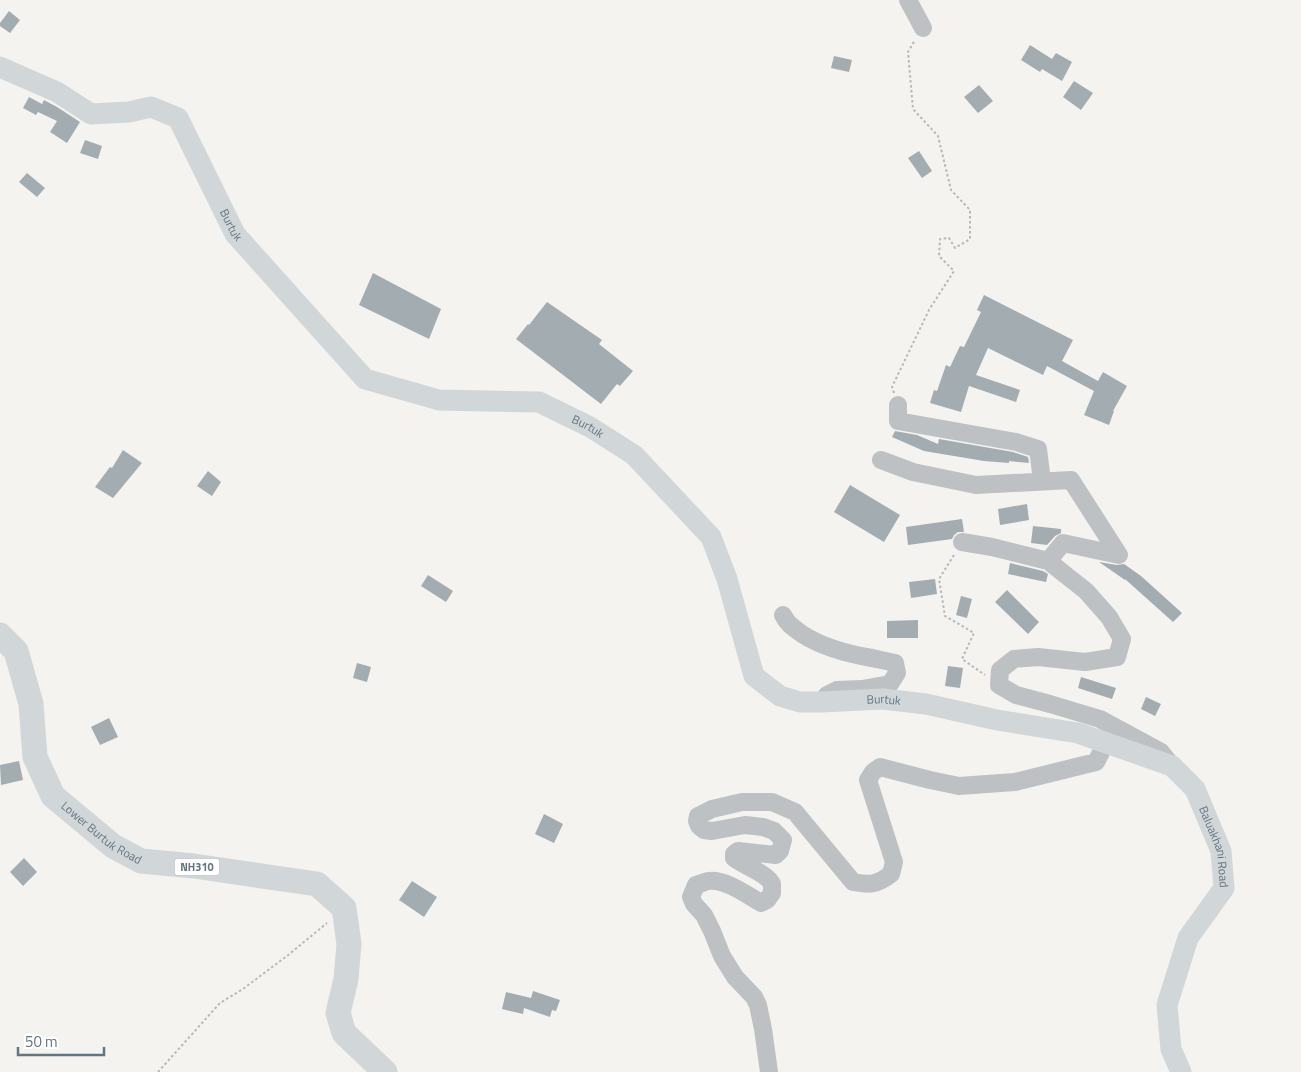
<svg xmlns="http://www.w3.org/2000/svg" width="1301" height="1072" viewBox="0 0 1301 1072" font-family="'Titillium Web',sans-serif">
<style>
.building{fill:#a3acb1}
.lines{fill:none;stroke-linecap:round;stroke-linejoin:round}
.path{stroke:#b5b8ba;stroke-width:2;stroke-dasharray:2.5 2.5;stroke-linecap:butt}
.minor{stroke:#bdc1c4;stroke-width:18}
.major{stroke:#d1d6d9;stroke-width:21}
.highway{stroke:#d1d6d9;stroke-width:25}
.labels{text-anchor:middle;stroke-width:5;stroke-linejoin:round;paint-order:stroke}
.shield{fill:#fff;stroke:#929ea6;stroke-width:1}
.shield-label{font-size:11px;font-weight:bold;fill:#637580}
.street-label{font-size:12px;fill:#637580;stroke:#fff}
</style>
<rect width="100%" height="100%" fill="#f4f3ef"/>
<path class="building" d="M9 11 20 20 10 33 0 26V23Z
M1030 45 1052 59 1056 53 1072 62 1062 81 1042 69 1040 72 1021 60Z
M834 56 852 60 849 72 831 68Z
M1074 81 1093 93 1081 110 1063 97Z
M979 85 993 101 978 113 964 97Z
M29 97 42 104 44 100 57 107 80 122 67 143 50 132 57 121 38 112 36 115 23 108Z
M85 140 102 146 98 159 80 153Z
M919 151 932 171 922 178 908 158Z
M27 173 45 188 37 197 19 182Z
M373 273 441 309 429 339 359 305Z
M984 295 1073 340 1062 361 1098 381 1103 372 1127 386 1113 411H1114L1109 425 1084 415 1094 391 1047 366 1043 375 988 348 976 375 1020 390 1016 402 969 386 961 412 930 403 934 390 937 391 946 365 950 367 960 346 964 347 981 312 977 310Z
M547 302 602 340 599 344 633 371 620 386 617 384 601 404 516 339 528 324 529 325Z
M895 431 917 435 938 444 939 439 1013 452 1028 457 1029 463 1009 461V463L984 461 924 451 892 437Z
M123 450 142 463 113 498 95 487 110 467 112 468Z
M208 471 221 482 212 496 197 486Z
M850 485 900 515 884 542 834 512Z
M1027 504 1029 520 1000 525 998 509Z
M962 519 964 532H958L954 535 952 539 908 545 906 527Z
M1033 526 1061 529V533L1055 536 1047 545 1031 543Z
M1099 562 1117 565 1124 564 1141 576 1182 613 1173 622 1125 579V580Z
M1010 563 1043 571 1048 574 1046 582 1008 574Z
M428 575 453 591 446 602 421 586Z
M935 579 937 594 911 598 909 582Z
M1007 590 1039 622 1028 634 995 602Z
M961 596 972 599 967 618 956 615Z
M918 620V638H887V621Z
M357 663 371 667 367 682 353 678Z
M948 666 963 668 960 688 945 686Z
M1081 677 1116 688 1112 699 1078 688Z
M1146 697 1161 704 1155 716 1141 709Z
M109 718 118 737 100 745 91 727Z
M19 761 23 780 1 785 0 765Z
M544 814 563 824 554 843 535 834Z
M24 858 37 872 23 886 10 872Z
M412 881 437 897 424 917 399 900Z
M533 991 560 1000 556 1011 552 1010 550 1017 524 1008 523 1014 502 1009 506 992 531 998Z"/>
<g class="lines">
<path class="path" d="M894 393 892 387 929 310 954 271 939 256 940 239 949 238 955 248 970 239V210L951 190 938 136 913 109 908 52 915 40
M954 555 939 579 945 616 974 633 962 659 985 675
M158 1072 220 1003 243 989 287 956 327 923"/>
<path class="minor" d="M908 0 923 28
M898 405V421L1016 442 1038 449 1042 481
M881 460 913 472 976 485 1071 480 1119 555 1063 543 1048 561 1086 591 1109 617 1122 639 1117 657 1085 662 1038 657 1014 659 1000 670 999 685 1016 695 1050 704 1100 719 1161 752 1172 766
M962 542 992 547 1048 561
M783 615C788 625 793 627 802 634 822 647 848 654 872 658 880 660 887 661 895 663L897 673 890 684 862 689 837 690 827 695 822 702
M769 1072 763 1029 758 1005 754 997 735 977 722 956 712 931 704 915 694 904 691 897 696 885C700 884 704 882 708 881 724 878 747 895 761 903L767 900 772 893C772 892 772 886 772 884 767 873 744 866 734 858V854L738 851 776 855 780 851 783 840 774 831 763 827 745 825 712 831 704 830 699 826 697 821 698 816 712 809 742 802H772L795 812 853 882C870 885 877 885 891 874L894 862 868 780 873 772 880 767 930 780 959 786 1015 782 1096 762 1106 743"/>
<path class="major" id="s1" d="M0 67 57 92 91 114 129 112 151 107 178 118 235 234 365 379 439 400 539 402 590 427 634 455 711 537 727 579 754 676 780 696 800 702H822L883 699 926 704 997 720 1078 733 1172 766 1195 789 1221 851 1224 888 1188 938 1167 1005 1171 1049 1181 1072"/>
<path class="highway" id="s2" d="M0 635 16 651 31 704 35 757 53 796 113 846 141 861 194 866 317 884 344 908 349 944 346 979 338 1013 344 1033 385 1072"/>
</g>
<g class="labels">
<rect class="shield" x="174.5" y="858.5" width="45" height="17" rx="4"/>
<g class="shield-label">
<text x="197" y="871">NH310</text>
</g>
<g class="street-label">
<text dy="4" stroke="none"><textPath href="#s1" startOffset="312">Burtuk</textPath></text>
<text dy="4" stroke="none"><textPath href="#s1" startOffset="748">Burtuk</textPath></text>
<text dy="4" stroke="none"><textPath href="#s1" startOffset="1198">Burtuk</textPath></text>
<text dy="4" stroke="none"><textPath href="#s2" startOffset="235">Lower Burtuk Road</textPath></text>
<text dy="4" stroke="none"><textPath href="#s1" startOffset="1589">Baluakhani Road</textPath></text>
</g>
</g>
<path d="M18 1047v8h86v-8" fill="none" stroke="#637580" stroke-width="2.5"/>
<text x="25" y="1047" font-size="15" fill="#637580" stroke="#ffffff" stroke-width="4" paint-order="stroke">50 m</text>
</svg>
